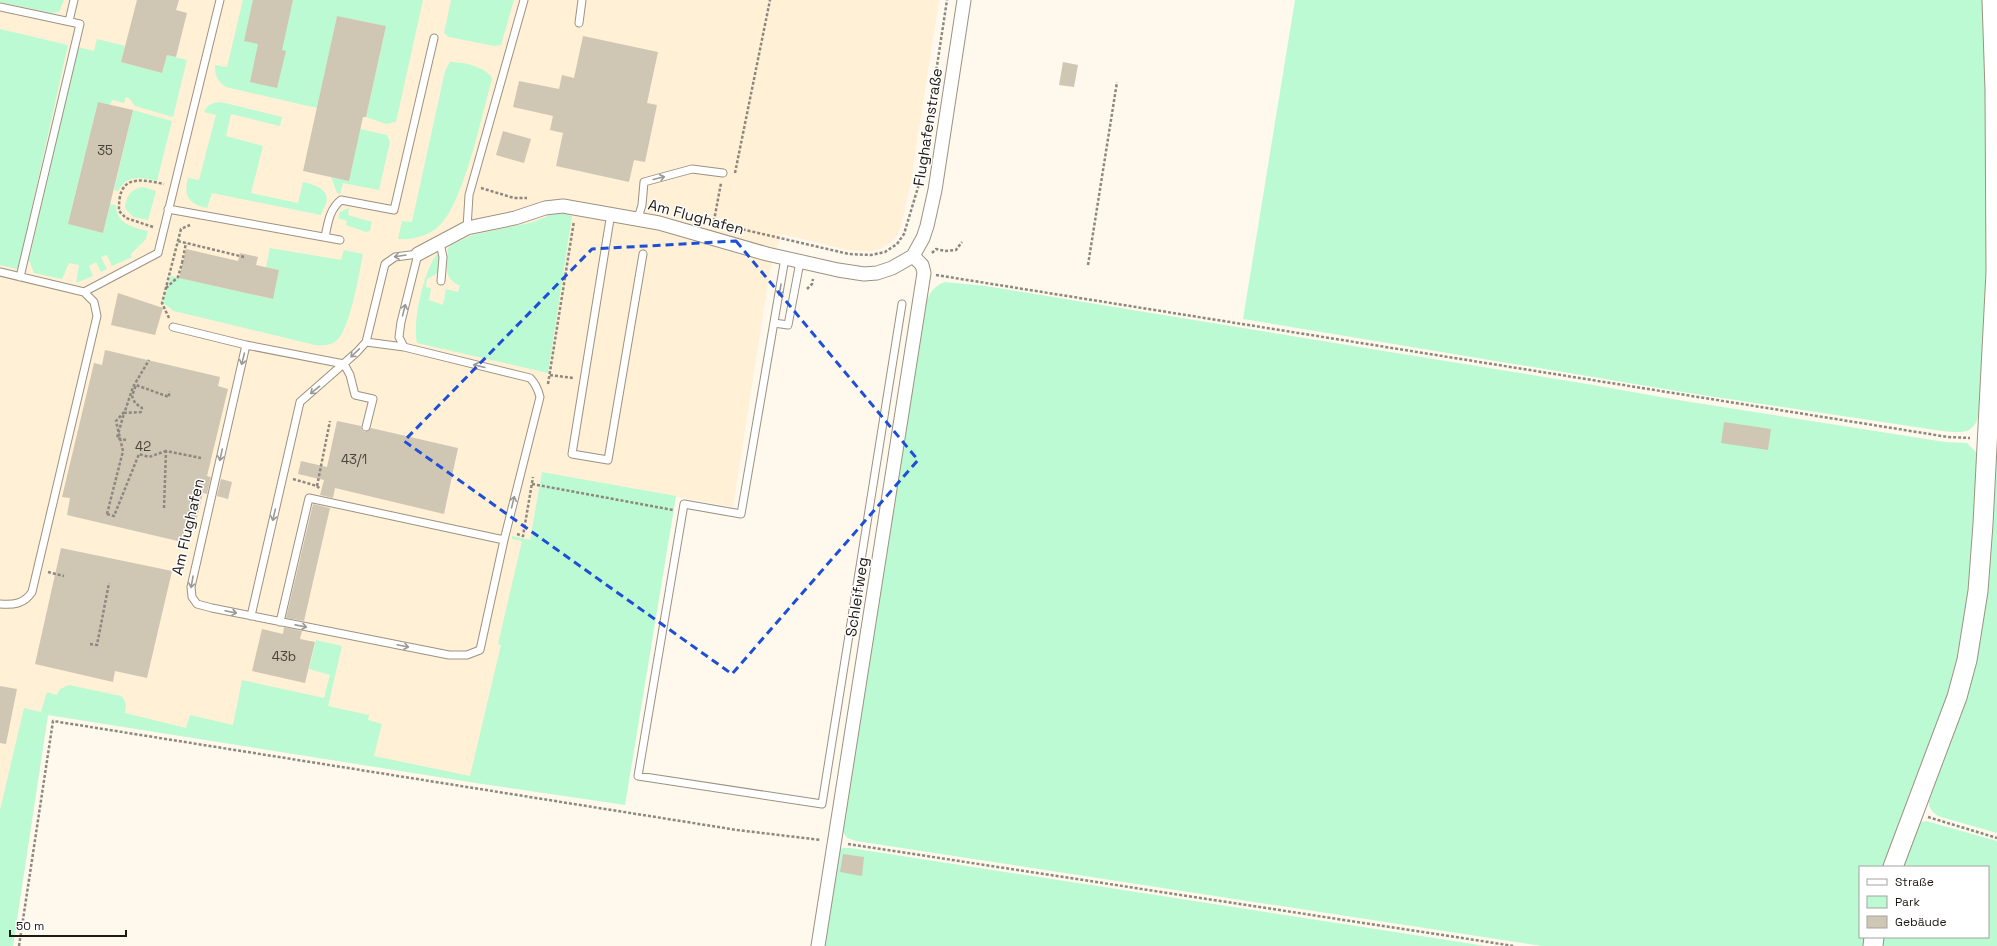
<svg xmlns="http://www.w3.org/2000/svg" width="1997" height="946" viewBox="0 0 1997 946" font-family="'Space Grotesk',sans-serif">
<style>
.built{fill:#fff0d6}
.green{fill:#bbfad2}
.building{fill:#d0c6b4}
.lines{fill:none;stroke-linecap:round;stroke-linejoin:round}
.lane-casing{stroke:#9c9281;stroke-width:9}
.street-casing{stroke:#9c9281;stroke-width:15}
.secondary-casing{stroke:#9c9281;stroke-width:21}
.path{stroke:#8d887f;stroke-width:2.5;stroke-dasharray:3 2;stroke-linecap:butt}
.lane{stroke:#fff;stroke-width:7}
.street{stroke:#fff;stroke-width:13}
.secondary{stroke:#fff;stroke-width:19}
.oneway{stroke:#999895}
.marked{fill:none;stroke:#1d4ed8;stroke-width:3;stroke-dasharray:8 5;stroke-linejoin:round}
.labels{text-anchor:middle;stroke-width:3;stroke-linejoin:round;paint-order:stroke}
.number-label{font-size:13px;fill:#4a443b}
.street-label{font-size:15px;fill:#1d1913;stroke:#fff}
</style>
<rect width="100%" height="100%" fill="#fff8ed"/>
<path class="built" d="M0 0H939L910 186 901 226 897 235 890 243 882 248 872 251H861L848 250 781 234 770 270 733 507 542 472 489 785 48 715 13 946H0Z"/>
<path class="green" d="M0 0H64L59 12 51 13 0 2Z
M243 0H423L396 122 386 124 366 117 386 26 337 16 317 108 226 87C217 81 215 76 215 65L227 67Z
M451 0H514L501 45 494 46 449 37 444 33Z
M1295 0H1984L1988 223 1980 410C1975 435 1964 433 1942 431L1689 393 1243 319Z
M0 29 68 45 18 269 0 265Z
M97 39 125 46 121 62 162 73 167 55 187 60 173 117 135 106 129 98 126 97 124 103 112 100 110 105 98 102 68 224 103 233 110 204 116 205C116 224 133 227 148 231L146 239 131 254 132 257 112 266 107 255 101 257 107 269 101 272 96 262 89 266 93 276 76 283 79 265 69 263 62 279 34 273 29 260 78 47 94 51Z
M450 62C464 62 481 66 491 76L492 79C482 114 464 202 440 225 429 236 414 240 398 239L402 221 412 222 445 71Z
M221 102 282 117 280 126 231 114 226 136 263 146 251 193 298 203 303 182C312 184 331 189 326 203 325 207 322 211 321 215L212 193 207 208C189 204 183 196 188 178L199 180 216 115 204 112C208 104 212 103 221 102Z
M133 110 172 121 157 181C142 177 127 174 118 191L114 190Z
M360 129 387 135 390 142 379 190 343 183 340 194 337 193 331 177 349 181Z
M143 187 156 191 148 220 133 217 125 208C126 196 131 189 143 187Z
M349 208 348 215 372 222 370 231 366 232 346 225 347 221 338 218 340 212Z
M565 213 572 216 548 373 417 343C412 324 424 268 438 253L440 266 438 273 427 279 426 287 431 288 429 300 443 305 446 289 458 292 460 286C442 277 447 266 448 248L451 245 473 235 534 222 550 215Z
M270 248 341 260 344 250 363 254C359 273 350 331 336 341 329 346 322 346 315 345L174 311 163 303 171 276 272 299 279 270 266 267Z
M945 282 985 286 1593 385 1678 400 1945 442 1967 443 1978 454 1969 595 1961 646 1942 715 1883 867H1860V937H1865L1864 946H1542L856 841 847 838 842 831 920 336C924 316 923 289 945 282Z
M1997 399V833L1938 816C1929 810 1928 805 1929 795L1959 716Z
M542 472 676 496 625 805 489 785 48 715 13 946H0V810L24 708 41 712 47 692 57 695 60 689 69 685 121 696C127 702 126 706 125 713L186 728 190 715 233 725 242 680 324 698 330 675 309 669 316 640 342 646 328 706 369 715 368 720 382 724 374 756 470 776 501 645 498 644 522 541 512 539V536L530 540Z
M1926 821 1997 841V946H1881L1882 937H1988V867H1901L1919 823Z
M843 848H850L1486 946H823L838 851Z"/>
<path class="building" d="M137 0H179L176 10 187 13 176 57 167 55 162 73 121 62Z
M253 0H293L282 50 286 51 277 88 250 82 258 44 244 41Z
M337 16 386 26 366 117H363L349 181 303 171Z
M583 36 658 52 647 103 657 105 645 162 634 160 629 182 556 166 563 133 550 130 553 116 513 107 519 81 559 89 562 75 574 78Z
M1063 62 1078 65 1074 87 1059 85Z
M98 102 133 110 103 233 68 224Z
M503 131 531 139 524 163 496 155Z
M186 249 238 261 240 253 258 257 256 265 279 270 273 299 179 278Z
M118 293 163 308 155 335 111 325Z
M105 350 220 377 218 386 228 389 207 476 211 477 207 494 203 493 194 530 185 528 182 542 67 515 70 498 62 497 94 363 102 365Z
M337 421 361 426 362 430 365 432 371 428 458 448 444 514 335 488 333 498 320 495 324 480 298 474 301 461 327 467Z
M1724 422 1771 429 1768 450 1721 443Z
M221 479 232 482 228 499 217 496Z
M313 504 330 508 304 621 286 618Z
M61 548 172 571 147 678 115 671 113 682 35 664Z
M284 627 302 631 300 639 315 642 305 683 252 671 262 629 283 634Z
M0 686 17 689 6 744 0 743Z
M843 854 864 857 862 876 840 872Z"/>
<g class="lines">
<defs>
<path id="lane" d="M0 7 80 24 20 277
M69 21 74 0
M579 23 582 0
M168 209 340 240
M611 213 572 454 608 460 643 254
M638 218 642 205 644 182 692 169 723 173
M467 228 469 195 524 0
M325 237C328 223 329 210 341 200L394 210 434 38
M440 243 443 257 441 281
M785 258 741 514 684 504 638 776 822 804 902 304
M0 272 84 292 94 302 97 316 32 592C24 604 14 605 0 604
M84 292 158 253 220 0
M774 323 788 325 800 262
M173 327 246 345
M344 364 246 345 191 587 192 597 197 604 212 608 449 655H467L480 650 504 540 540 397C538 389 536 384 530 378L404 347 366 342
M344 364 350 375 355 395 373 399 366 427
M251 616 300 402 357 352 366 342 385 264 395 257 418 254 401 322 399 337 404 347
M280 622 309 498 504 540"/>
<path id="street" d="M418 254 467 228 515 218 545 208 563 206 659 223 767 254 838 270 864 274 877 273 892 268 913 256 923 238 927 226 935 190 964 0
M818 946 924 273 922 265 913 256"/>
<path id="secondary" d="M1893 867 1957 697 1967 660 1978 591 1983 524 1996 272 1995 90 1992 0
M1873 946 1874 937"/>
</defs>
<use href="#lane" class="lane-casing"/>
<use href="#street" class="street-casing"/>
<use href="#secondary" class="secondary-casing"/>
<path class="path" d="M735 173 770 0
M481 188 514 198H527
M713 226 721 183
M728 226 849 254 871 255 885 252 897 244 904 234 919 184 947 0
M153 227 126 218 119 211C118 176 136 178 164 184
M178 241 244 257
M932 253 936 249 945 251 956 250 962 242
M182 263 186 243
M1088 265 1117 82
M936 275 1948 437 1970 438
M166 288 178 277 182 263
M807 289 812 284 813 279
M169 318 162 303 181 229 190 225
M550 375 573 378
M548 384 574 221
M126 440 117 438 124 413 141 412 142 408 135 403 132 396 136 385 169 397V391
M293 479 317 486 320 489
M532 484 673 510
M317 486 330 421
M164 508 166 451 201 458
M107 514 123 451 116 421 125 411 133 387 149 360
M107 514 114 516 139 454 149 457 166 451
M517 534 523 536 533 477
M48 572 64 576
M90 644 97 645 109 583
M1928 817 1997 838
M848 844 1514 946
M19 946 53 721 737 830 821 840"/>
<use href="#lane" class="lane"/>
<use href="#street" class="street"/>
<use href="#secondary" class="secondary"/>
</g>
<defs><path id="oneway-shaft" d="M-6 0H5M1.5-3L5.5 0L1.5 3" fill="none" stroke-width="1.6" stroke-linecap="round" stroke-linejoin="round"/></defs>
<g class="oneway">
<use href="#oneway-shaft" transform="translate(659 178) rotate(-14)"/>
<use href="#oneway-shaft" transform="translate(400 256) rotate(171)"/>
<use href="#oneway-shaft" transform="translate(780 290) rotate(100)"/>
<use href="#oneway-shaft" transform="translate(404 310) rotate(-76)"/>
<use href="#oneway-shaft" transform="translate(355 353) rotate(136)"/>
<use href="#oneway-shaft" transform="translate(243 359) rotate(104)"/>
<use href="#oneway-shaft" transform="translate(479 366) rotate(-166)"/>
<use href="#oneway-shaft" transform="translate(315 390) rotate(141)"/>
<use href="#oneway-shaft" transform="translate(221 455) rotate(102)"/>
<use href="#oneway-shaft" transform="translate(513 502) rotate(-76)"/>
<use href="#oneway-shaft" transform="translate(274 515) rotate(103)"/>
<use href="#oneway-shaft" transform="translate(192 582) rotate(100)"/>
<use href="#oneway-shaft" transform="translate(231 612) rotate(12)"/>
<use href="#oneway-shaft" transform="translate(301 626) rotate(11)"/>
<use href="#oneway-shaft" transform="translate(403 646) rotate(12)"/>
</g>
<path class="marked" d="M736 241 918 460 732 674 404 441 592 249Z"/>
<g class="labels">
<g class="number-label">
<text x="105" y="155">35</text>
<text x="143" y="451">42</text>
<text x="354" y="464">43/1</text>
<text x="284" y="661">43b</text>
</g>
<g class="street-label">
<text transform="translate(928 127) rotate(-81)" y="5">Flughafenstraße</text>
<text transform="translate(696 217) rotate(15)" y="5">Am Flughafen</text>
<text transform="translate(188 527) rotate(-77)" y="5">Am Flughafen</text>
<text transform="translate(857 597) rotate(-81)" y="5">Schleifweg</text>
</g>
</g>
<rect x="1859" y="866" width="130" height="72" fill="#ffffff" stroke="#a5a3a1"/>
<rect x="1867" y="879" width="20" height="6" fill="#ffffff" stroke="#a5a3a1"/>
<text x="1895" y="886" font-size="12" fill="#1d1913">Straße</text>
<rect x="1867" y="896" width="20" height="12" fill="#bbfad2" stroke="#a5a3a1"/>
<text x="1895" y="906" font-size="12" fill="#1d1913">Park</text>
<rect x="1867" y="916" width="20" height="12" fill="#d0c6b4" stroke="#a5a3a1"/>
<text x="1895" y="926" font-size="12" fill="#1d1913">Gebäude</text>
<path d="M10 930v6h116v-6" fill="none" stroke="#1d1913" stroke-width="2"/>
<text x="16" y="930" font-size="12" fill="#1d1913" stroke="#ffffff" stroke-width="3" paint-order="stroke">50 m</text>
</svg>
